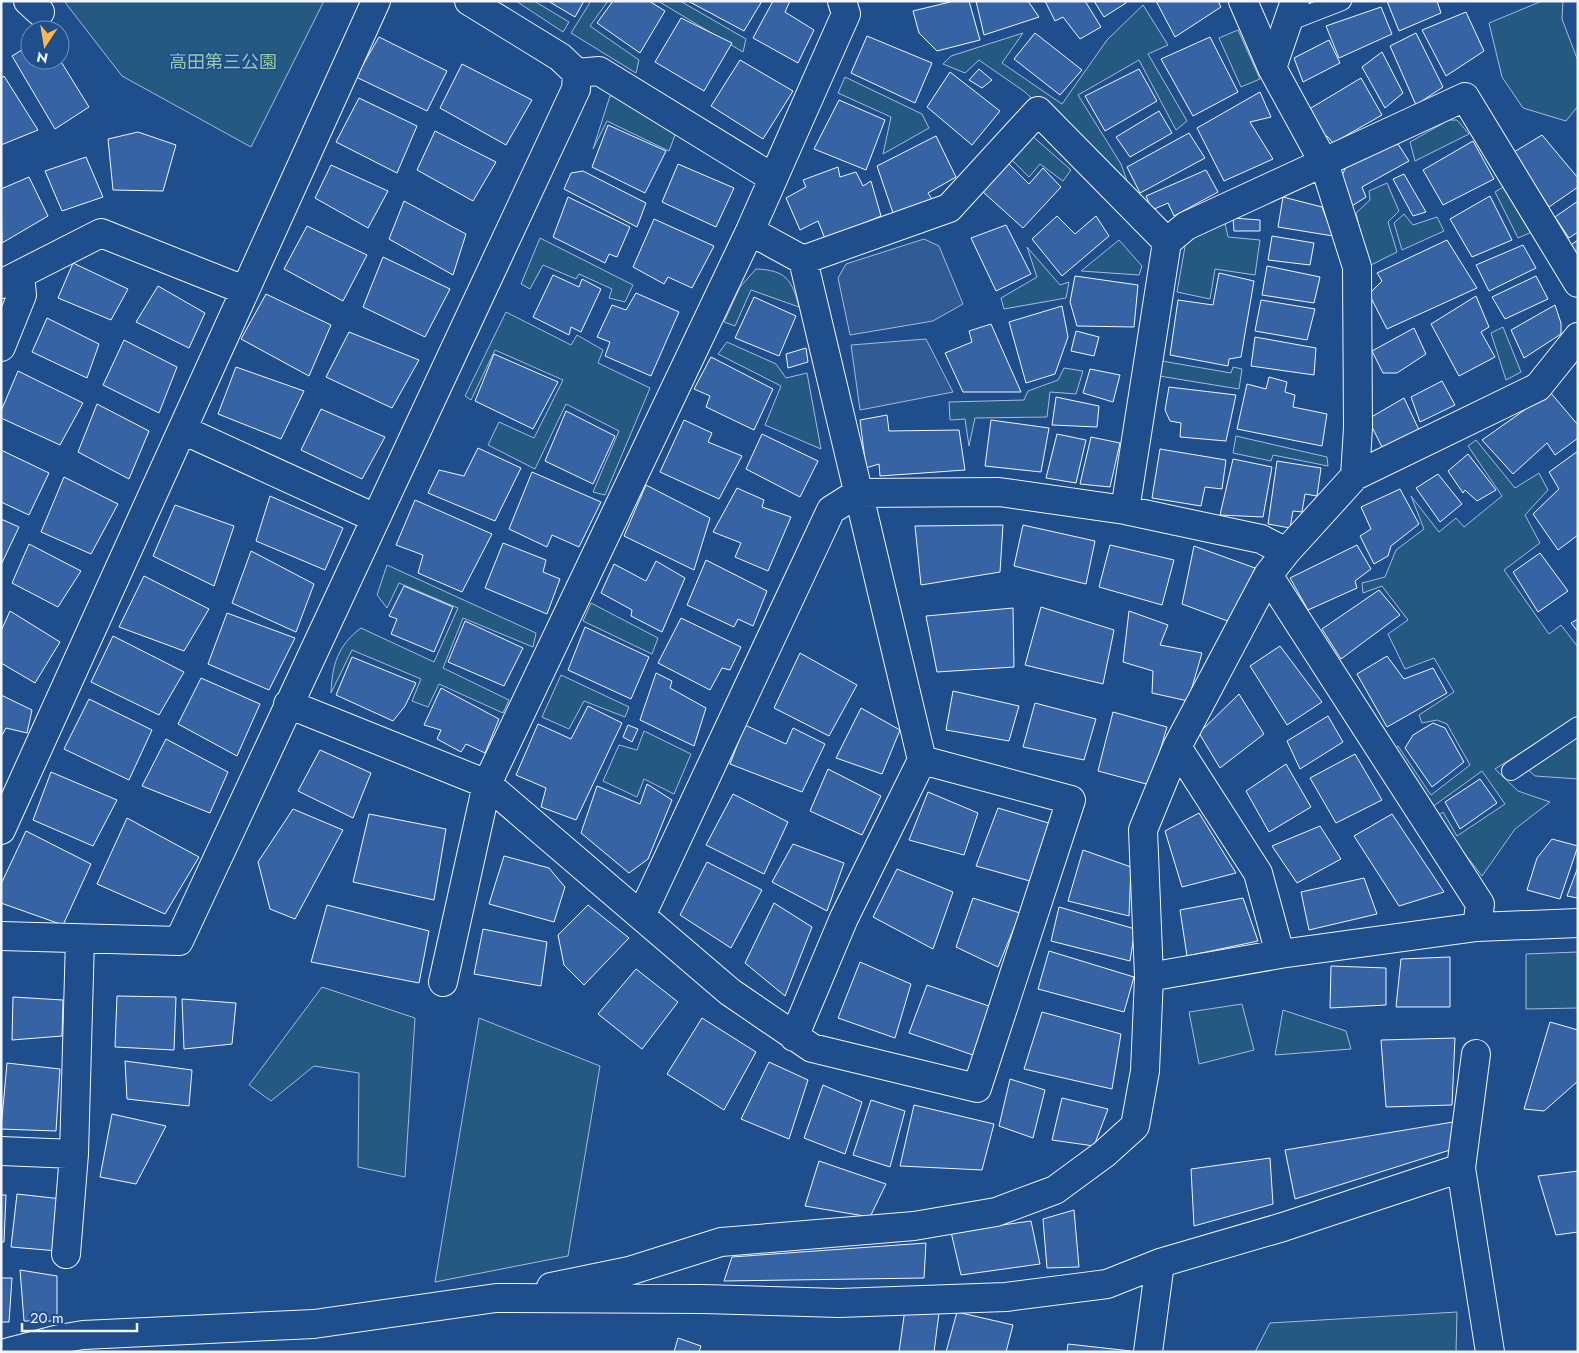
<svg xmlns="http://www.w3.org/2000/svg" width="1579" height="1353" viewBox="0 0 1579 1353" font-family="Jost,'Noto Sans JP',sans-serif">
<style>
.green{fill:#245a82;stroke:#a8bbd7}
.parking{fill:#305b95;stroke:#a8bbd7}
.building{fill:#3563a3;stroke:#f2f6ff}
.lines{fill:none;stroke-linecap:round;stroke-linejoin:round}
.service-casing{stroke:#f2f6ff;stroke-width:20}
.minor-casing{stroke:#f2f6ff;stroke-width:30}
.service{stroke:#1f4e8c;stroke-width:18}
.minor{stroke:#1f4e8c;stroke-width:28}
.labels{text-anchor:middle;stroke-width:4;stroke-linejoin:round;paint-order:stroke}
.park-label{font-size:18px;fill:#97c8a6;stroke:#1f4e8c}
</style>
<rect width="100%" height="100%" fill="#1f4e8c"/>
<path class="green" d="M64 1H324L251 147 122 76Z
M516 1H534L569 22 563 32Z
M591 1H608L590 26 639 60 636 73 571 33Z
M658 1H680L746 39 743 52Z
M1542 1H1563L1562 19 1578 61V106L1566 121 1523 108 1502 77 1489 23Z
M1143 5 1168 45 1148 54 1187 121 1176 130 1139 60 1078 95 1121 164 1131 192 1025 92 979 60 965 73 943 64 951 56 1023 33 1002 63 1062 104 1107 40Z
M1238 30 1260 79 1241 87 1219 38Z
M845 77 922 114 929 128 883 154 891 117 838 93Z
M610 96H626L675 135 669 151 607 121 593 149Z
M1449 120H1457L1469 134 1415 161 1410 142Z
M1030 134 1071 170 1063 181 1040 164 1029 177 1008 156Z
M1387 183 1399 211 1388 222 1397 252 1369 266 1356 213 1370 200 1369 191Z
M1505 186 1534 231 1518 238 1495 192Z
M1404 214 1413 225 1437 217 1444 231 1402 250 1394 223Z
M1225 223 1228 237 1260 240 1255 275 1215 269 1210 299 1177 292 1186 241Z
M540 238 633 285 625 302 609 298 612 289 579 274 576 279 543 265 530 289 521 284Z
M1119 240 1142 266 1139 275 1081 271Z
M1027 247 1060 285 1069 282 1066 298 1004 309 1001 298 1037 277Z
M756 269C786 270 792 280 799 307L751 290 735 326 724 322 740 287Z
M506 312 571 345 577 335 603 350 598 363 650 388 605 495 593 492 619 431 566 404 535 469 488 445 499 422 534 438 563 380 495 350 471 400 465 396Z
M1503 327 1521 372 1506 380 1491 333Z
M727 342 776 364 786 378 807 373 821 449 765 425 781 386 718 354Z
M1162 361 1231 373 1233 367 1242 369 1239 389 1159 376Z
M1064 368 1083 371 1076 394 1050 392 1047 417 975 418 969 446 965 419 950 420 949 402 1024 400 1028 391 1058 380Z
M1236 436 1327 457 1328 466 1273 455 1271 461 1233 453Z
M1476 440 1515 488 1539 473 1548 490 1525 515 1540 543 1504 570 1549 634 1561 625 1578 647V717L1495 769 1518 791 1550 802 1515 829 1482 876 1436 817 1443 812 1457 836 1505 804 1482 771 1428 810 1392 751 1398 746 1431 795 1470 765 1447 724 1437 720 1422 723 1419 715 1454 692 1434 658 1405 669 1388 634 1408 620 1382 586 1363 593 1362 583 1385 577 1396 550 1424 529 1411 496 1439 532 1456 518 1464 527 1502 496 1468 446Z
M387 565 536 633 533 647 463 618 443 668 509 700 503 713 439 684 428 707 412 701 421 679 352 650 331 693C332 665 338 645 361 628L434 662 458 608 399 583 387 608 377 595Z
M591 603 658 638 652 654 583 621Z
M561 675 629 707 625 717 584 701 569 729 542 717Z
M644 731 691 754 674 794 644 779 637 797 603 781 619 745 637 750Z
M1578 735V779L1535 776 1527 769Z
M1578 952V1008L1526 1009V954Z
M322 987 415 1018 405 1177 358 1167 359 1073 314 1066 271 1101 249 1085Z
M1242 1004 1254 1050 1199 1064 1189 1012Z
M1283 1010 1346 1031 1351 1049 1275 1055Z
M479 1018 600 1066 568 1256 435 1282Z
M1457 1312 1456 1352H1255L1270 1323Z"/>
<path class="parking" d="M924 239 939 246 963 304 933 321 850 335 838 278 846 264Z
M926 339 953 392 860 410 851 345Z"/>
<path class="building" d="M548 1H584L575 17Z
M613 1H649L665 11 640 53 597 23Z
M688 1H762L744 31Z
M773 1H790L785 12 814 30 798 63 753 38Z
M954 1H969L980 40 937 51 919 33 913 11Z
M976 1H1028L1039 17 984 35Z
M1045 1H1085L1101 27 1080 39 1063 17 1055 21Z
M1094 1H1125L1126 3 1104 17Z
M1156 1H1218L1221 7 1175 37Z
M1387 1H1437L1441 13 1399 31Z
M1381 7 1392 34 1339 58 1326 26Z
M1466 12 1484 51 1446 76 1422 30Z
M681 18 732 43 704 91 655 62Z
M1035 33 1082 70 1060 95 1014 59Z
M1416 33 1443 87 1416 105 1390 46Z
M867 36 932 63 915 103 851 73Z
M379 37 447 71 427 111 356 77Z
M1210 37 1238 92 1193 116 1161 59Z
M1329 40 1340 63 1303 82 1294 58Z
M30 45V60H60L89 107 55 129 12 56Z
M1382 52 1403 93 1385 108 1362 67Z
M740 60 793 91 763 139 711 106Z
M462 64 532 100 506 145 440 108Z
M979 69 992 80 982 88 969 80Z
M1139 69 1157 101 1105 131 1085 96Z
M950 72 1000 111 972 145 927 107Z
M4 76 38 130 1 145V78Z
M1361 78 1382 115 1333 143 1327 136 1320 139 1306 111Z
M1260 92 1271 117 1250 122 1273 159 1224 181 1197 128Z
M359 98 417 126 397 173 336 142Z
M839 100 885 120 866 170 814 149Z
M1159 111 1172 133 1130 157 1116 137Z
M608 125 666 151 645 193 592 167Z
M435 131 496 162 473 201 417 170Z
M138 132 176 145 163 191 113 190 108 139Z
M1189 133 1205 158 1140 193 1127 167Z
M1542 135 1578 178V187L1549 207 1514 152Z
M936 136 956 177 928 193 933 201 893 213 877 166Z
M1473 141 1494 179 1443 205 1423 170Z
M1398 144 1409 161 1362 187 1366 197 1352 206 1341 178 1348 162Z
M86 157 103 197 62 211 45 171Z
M1008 163 1029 184 1043 168 1061 187 1023 228 983 192Z
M678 164 734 188 716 227 662 202Z
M331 165 388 191 368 228 315 198Z
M838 167 840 177 856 172 863 186 871 181 881 216 825 239 818 221 800 230 786 198 806 187 803 180Z
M1206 170 1218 192 1174 216 1168 203 1152 210 1146 196Z
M583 171 646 203 637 227 564 189 571 173Z
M1404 174 1426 212 1413 216 1393 179Z
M29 177 48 216 2 243 1 189Z
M1490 196 1512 240 1472 257 1450 219Z
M568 197 630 227 617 257 609 254 605 263 553 237Z
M1283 197 1322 207 1333 236 1278 227Z
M404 201 466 234 453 275 389 239Z
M1578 201V232L1569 238 1555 217Z
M1057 216 1075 234 1096 216 1109 236 1062 276 1032 239Z
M1233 218 1260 220V231H1234Z
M654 219 714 246 692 288 668 277 664 284 633 267Z
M1006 225 1031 274 996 291 971 238Z
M307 226 367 255 343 301 284 269Z
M1272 236 1314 243 1310 265 1268 260Z
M1447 240 1477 288 1387 329 1369 294 1382 281 1377 273Z
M1578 240V258L1569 246Z
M1523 245 1536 268 1489 291 1476 265Z
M383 257 450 289 425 337 363 307Z
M73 263 128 289 111 320 58 298Z
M1267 266 1320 277 1314 303 1262 295Z
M1219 273 1254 281 1241 357 1229 359 1228 366 1170 355 1178 300 1213 305Z
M553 275 579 287 582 279 601 289 581 332 571 327 569 335 533 317Z
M1075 276 1138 285 1134 327 1077 326 1070 302Z
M1536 276 1548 299 1505 319 1492 297Z
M158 286 205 313 189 348 136 322Z
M636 293 679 312 651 376 605 356 610 342 597 337 612 305 626 310Z
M266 294 331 325 309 376 241 339Z
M1476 296 1489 327 1481 332 1495 357 1459 376 1431 324Z
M754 297 796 316 779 356 735 338Z
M1261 300 1315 309 1307 340 1255 331Z
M1555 305 1561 323V334L1524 358 1511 330Z
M1062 306 1068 337 1055 374 1026 383 1009 322Z
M47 318 99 344 87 378 32 352Z
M991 324 1021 392H963L945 353 972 342 969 331Z
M1414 328 1426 354 1397 373H1383L1372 351Z
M1076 331 1099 337 1094 356 1071 351Z
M349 332 419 360 392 408 326 377Z
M1255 337 1316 348 1314 375 1251 366Z
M124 340 177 367 159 413 103 385Z
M806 348 808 362 788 368 786 354Z
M494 354 558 382 533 429 475 401Z
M711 357 773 389 754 430 706 407 710 396 694 389Z
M236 367 304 391 281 439 218 414Z
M1090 369 1120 375 1113 402 1083 393Z
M18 371 83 403 60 445 1 418V411Z
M1269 377 1287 382 1285 392 1295 395 1293 407 1327 414 1322 446 1237 429 1247 384 1266 389Z
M1442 381 1455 405 1420 422 1411 397Z
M1169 387 1236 395 1226 441 1180 437 1181 423 1170 421 1165 410Z
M1550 392 1578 425V438L1555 455 1547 443 1513 474 1482 440Z
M1056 397 1099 406 1097 427 1052 425Z
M1404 398 1420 432 1382 447 1368 419Z
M97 404 149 431 129 479 78 452Z
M321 409 385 437 362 479 301 450Z
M566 411 615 436 593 484 545 461Z
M887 415 889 431 959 430 965 470 880 476 879 464 866 468 860 420Z
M684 420 712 433 708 442 742 456 719 499 660 472Z
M991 420 1049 428 1041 472 985 466Z
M762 434 818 461 800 497 746 469Z
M1057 434 1086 440 1076 483 1046 478Z
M1091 437 1120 443 1110 487 1080 484Z
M478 448 521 468 495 521 428 493 439 470 464 476Z
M1160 449 1226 460 1222 489 1205 487 1201 506 1152 498Z
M1 450 49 473 29 515 1 502Z
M1578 451V535L1558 550 1533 514 1559 489 1549 472Z
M1468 454 1496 490 1477 501 1465 490 1463 493 1448 471Z
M1233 459 1272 467 1263 517 1220 515Z
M1277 461 1321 468 1317 496 1305 494 1302 512 1293 511 1290 528 1268 524Z
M532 472 601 502 579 547 552 535 547 547 509 529Z
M1438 474 1462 504 1440 522 1416 488Z
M64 477 118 504 91 554 41 532Z
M646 485 710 518 694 570 624 536Z
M737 488 764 500 762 507 791 517 768 571 735 557 741 543 713 532Z
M1400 489 1419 524 1391 546 1388 556 1374 564 1360 536 1371 529 1361 507Z
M270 496 343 528 325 570 256 541Z
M415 500 492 534 462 592 418 573 423 555 396 545Z
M175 505 234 526 214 586 153 556Z
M1 519 19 527 1 565Z
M1003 525 1000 572 921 585 915 526Z
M1023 525 1095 541 1086 584 1014 566Z
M503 543 546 560 543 572 560 579 547 614 485 588Z
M29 544 81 571 58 607 12 583Z
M1110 545 1174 560 1162 605 1099 587Z
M1357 545 1371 569 1355 581 1357 588 1308 610 1290 578Z
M1194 546 1255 568 1233 623 1182 604Z
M251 551 314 584 296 632 232 603Z
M1540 553 1568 591 1538 612 1513 572Z
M706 560 767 591 753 626 738 619 734 627 687 605Z
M656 561 685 578 662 632 631 616 632 610 601 593 614 564 646 581Z
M144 576 209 609 184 651 119 627Z
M404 586 453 607 434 652 391 634 397 619 389 616Z
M1379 590 1400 615 1341 659 1322 629Z
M1041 607 1114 630 1103 684 1025 665Z
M1013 608 1014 667 937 672 926 616Z
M10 611 60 642 35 683 1 663V631Z
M1129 611 1168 625 1160 645 1202 653 1188 701 1152 693 1153 671 1123 662Z
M227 613 295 638 269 690 208 664Z
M681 618 741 647 730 670 722 668 710 690 658 663Z
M1578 619V632L1571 623Z
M465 621 523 648 504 686 448 662Z
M585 627 649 657 631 699 568 670Z
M113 636 184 672 159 715 91 682Z
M1280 646 1322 702 1287 725 1250 666Z
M800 653 857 685 829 736 774 708Z
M1387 656 1404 679 1433 668 1447 693 1387 727 1357 674Z
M352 657 416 683 405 706 393 721 336 695Z
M656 673 672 681 670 688 706 708 694 746 640 720Z
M201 678 260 704 237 756 178 724Z
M441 688 499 719 485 753 466 744 461 752 437 739 441 730 424 725Z
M953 691 1019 706 1009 741 946 730Z
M1239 694 1264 734 1220 768 1199 733Z
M1 695 32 710 27 733 6 728 1 737Z
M89 699 152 730 129 780 64 749Z
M1035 703 1096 719 1084 760 1023 747Z
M588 706 622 723 576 820 541 807 546 788 516 775 538 724 571 739Z
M861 708 900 730 882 774 836 758Z
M1113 712 1167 727 1150 785 1098 771Z
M1328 716 1343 742 1300 769 1287 741Z
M1433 723 1445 728 1464 762 1432 787 1405 748 1413 735Z
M628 725 638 729 632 742 623 737Z
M745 725 786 744 793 728 825 744 802 792 730 764Z
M166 739 228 772 210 813 142 786Z
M320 750 371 773 353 818 298 791Z
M1355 754 1382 800 1336 823 1310 778Z
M1286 764 1311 807 1269 832 1246 791Z
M828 769 881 796 862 835 810 811Z
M51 772 117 800 93 846 33 820Z
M1480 779 1497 803 1460 829 1445 802Z
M647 784 672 800 648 859 629 873 581 833 597 786 640 804Z
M928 792 978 813 964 855 909 840Z
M733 794 788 822 764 874 706 845Z
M998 808 1052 824 1037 883 976 866Z
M293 809 343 830 295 919 270 909 258 862Z
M1199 813 1236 873 1182 887 1165 831Z
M369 814 446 829 434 900 353 882Z
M1392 814 1444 892 1399 906 1354 836Z
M127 818 199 857 165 914 97 884Z
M1320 826 1341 859 1297 883 1272 846Z
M26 831 91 864 63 925 1 903V884Z
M1552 839 1578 846 1560 899 1527 890 1537 858Z
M793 844 844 863 827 911 772 882Z
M1083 850 1131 867 1129 916 1068 901Z
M504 856 549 868 565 887 554 922 489 904Z
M707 862 762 890 731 948 680 915Z
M1578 867V898L1567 896Z
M897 869 953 892 933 949 873 917Z
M1364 878 1377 914 1309 930 1301 892Z
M973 898 1020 913 998 967 956 947Z
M1243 898 1258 941 1187 956 1180 910Z
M774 903 812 927 785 996 745 963Z
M327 905 429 931 419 983 311 962Z
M588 905 629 938 584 985 564 965 558 935Z
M1059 907 1135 929 1130 961 1051 941Z
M483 929 547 942 541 986 474 974Z
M1049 951 1134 977 1124 1012 1038 989Z
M1450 957V1007H1396L1401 959Z
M860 962 911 984 895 1038 838 1018Z
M1331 966 1386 968V1005L1330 1008Z
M636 969 678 1002 642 1049 598 1014Z
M927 985 989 1006 973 1055 909 1033Z
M117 996 176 997 174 1050 115 1047Z
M13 997 63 1000 62 1036 12 1040Z
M182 999 236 1003 232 1044 184 1049Z
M1042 1012 1121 1034 1112 1089 1024 1069Z
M702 1018 756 1052 724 1110 667 1074Z
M1550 1022 1578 1030V1081L1544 1111 1524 1109Z
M1455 1038 1452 1105 1386 1107 1381 1040Z
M125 1061 192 1070 189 1106 127 1099Z
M769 1062 808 1080 789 1139 741 1119Z
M7 1063 60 1069 56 1131 1 1129Z
M1010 1079 1045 1090 1033 1138 999 1126Z
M823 1085 862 1102 845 1154 804 1138Z
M1062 1098 1108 1109 1094 1146 1052 1140Z
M871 1100 905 1111 890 1167 853 1155Z
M914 1105 994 1124 982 1170 900 1166Z
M112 1114 166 1126 136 1184 100 1177Z
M1453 1122 1450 1150 1295 1199 1285 1150Z
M1270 1158 1273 1204 1194 1226 1191 1169Z
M819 1161 886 1184 870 1217 805 1206Z
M1578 1171V1232L1556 1235 1538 1176Z
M17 1194 62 1199 58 1251 11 1247Z
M1 1195H6L4 1242H1Z
M1074 1210 1079 1267 1047 1268 1043 1219Z
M1031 1221 1040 1264 961 1275 951 1232Z
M926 1243 924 1278 724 1281 732 1257Z
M20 1270 57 1276V1321H24Z
M1 1278H12L9 1322H1Z
M905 1309 939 1313 934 1352H899Z
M957 1312 1013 1325 1006 1352H946Z
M678 1338 701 1346 699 1352H674Z
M1068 1344 1131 1351V1352H1067Z"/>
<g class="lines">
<defs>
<path id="service" d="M1288 22 1342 1
M1511 771 1578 726"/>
<path id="minor" d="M28 1 40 12
M469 1 560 57 577 73 599 71 773 178
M1243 1 1272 68 1324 163 1357 267 1358 428 1355 476 1286 552
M1272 68 1295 1
M1167 242 1186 226 1465 97 1578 283
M803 260 949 208 1038 111 1167 242 1125 510
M1 284 101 233 244 290
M1 347 22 295 20 275
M183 430 375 518
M1355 476 1538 387 1578 337
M288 704 487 784 730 992 812 1048 977 1088 1071 800 922 760 803 260 750 231
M1177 747 1258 873 1280 954
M1 830 376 1
M641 916 831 510 858 493 999 492 1125 510 1261 539 1286 552 1268 575 1480 904 1477 927
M1 936 179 941 576 89 577 73
M1149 977 1280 954 1477 927 1578 923
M443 982 487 784 750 231 846 14 842 1
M794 1037 844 918 922 760
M1476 1054 1461 1168 1490 1352
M1 1151 74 1154
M66 1254 74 1154 80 939
M551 1287 629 1271 721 1242 914 1226 996 1212 1055 1190 1104 1154 1135 1126 1145 1071 1149 977 1143 830 1177 747 1268 575
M9 1352 59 1339 83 1335 314 1324 496 1298 703 1299 839 1303 1006 1297 1107 1284 1160 1263 1283 1227 1461 1168
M1148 1352 1160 1263"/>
</defs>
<use href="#service" class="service-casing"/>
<use href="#minor" class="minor-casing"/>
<use href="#service" class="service"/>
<use href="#minor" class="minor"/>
</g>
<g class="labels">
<g class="park-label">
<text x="223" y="68">高田第三公園</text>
</g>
</g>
<rect width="1579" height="1353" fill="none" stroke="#f2f6ff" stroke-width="5"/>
<g transform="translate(45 45) rotate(192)"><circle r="24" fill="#1f4e8c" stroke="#7391ba"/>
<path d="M0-4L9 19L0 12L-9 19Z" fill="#ffb74d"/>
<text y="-8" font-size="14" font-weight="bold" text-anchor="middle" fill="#f2f6ff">N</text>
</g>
<path d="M22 1323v8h115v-8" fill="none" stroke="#f2f6ff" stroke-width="2.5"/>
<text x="30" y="1323" font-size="15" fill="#f2f6ff" stroke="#1f4e8c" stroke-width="4" paint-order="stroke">20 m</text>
</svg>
